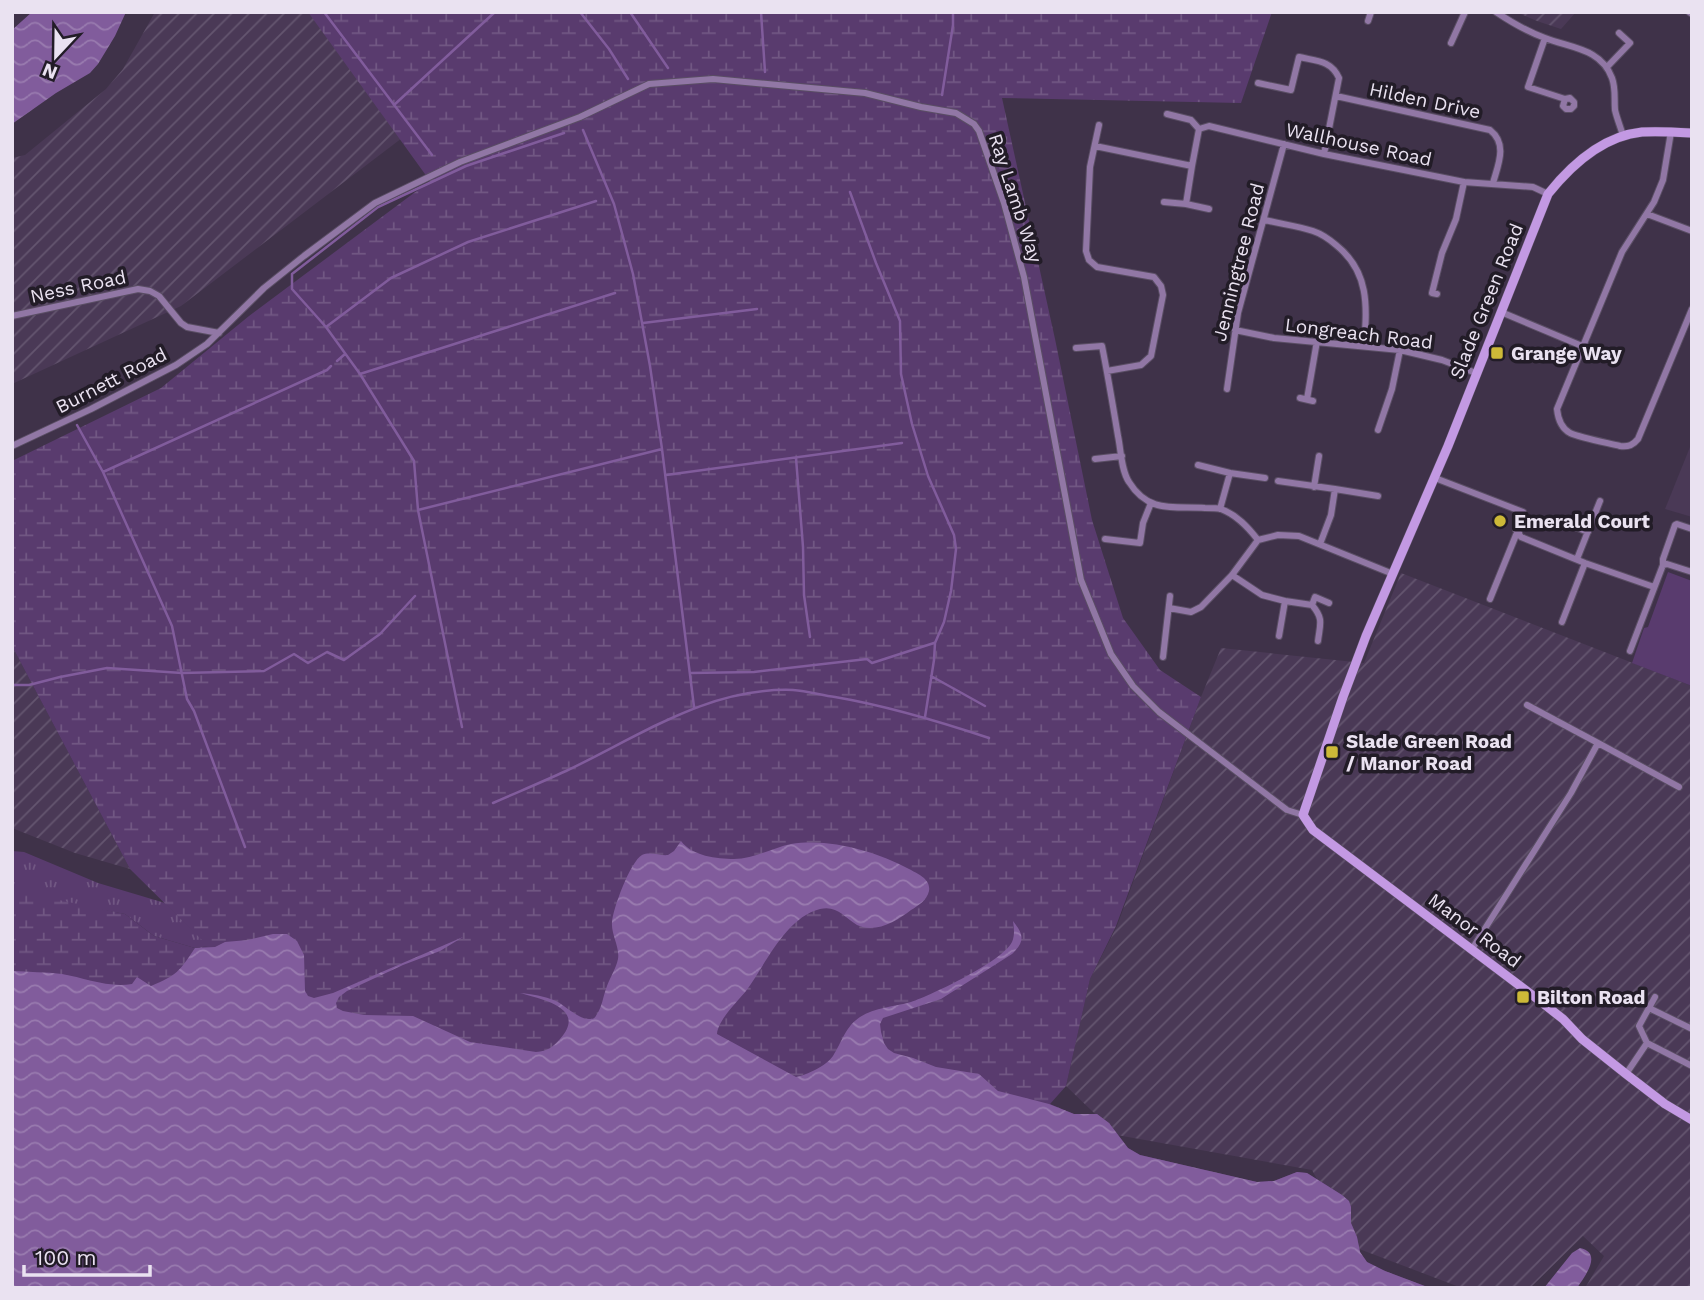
<svg xmlns="http://www.w3.org/2000/svg" width="1704" height="1300" viewBox="0 0 1704 1300" font-family="'Work Sans',sans-serif">
<style>
.built{fill:#4a3956}
.industrial{fill:url(#industrial-furrows)}
.grass{fill:url(#grass-tufts)}
.wetland{fill:url(#wetland-marsh)}
.green{fill:#593b6e}
.water{fill:url(#water-waves)}
.lines{fill:none;stroke-linecap:round;stroke-linejoin:round}
.stream{stroke:#815c9c;stroke-width:2.5}
.street-casing{stroke:#5a4e64;stroke-width:8}
.secondary-casing{stroke:#5a4e64;stroke-width:10}
.street{stroke:#9177a5;stroke-width:6}
.secondary{stroke:#c399e3;stroke-width:9}
.poi-dot{fill:#cdb938;stroke:#221c27;stroke-width:2.5}
.labels{text-anchor:middle;stroke-width:7;stroke-linejoin:round;paint-order:stroke}
.street-label{font-size:19px;fill:#eae2f1;stroke:#221c27}
.poi-label{font-size:19px;font-weight:bold;fill:#eae2f1;stroke:#221c27;text-anchor:start}
</style>
<defs>
<pattern id="industrial-furrows" width="10" height="10" patternUnits="userSpaceOnUse" patternTransform="scale(1.75)"><rect width="10" height="10" fill="#4a3956"/><path d="M-1 1l2-2M0 10L10 0M9 11l2-2" fill="none" stroke="#64556f"/></pattern>
<pattern id="grass-tufts" width="24" height="20" patternUnits="userSpaceOnUse" patternTransform="scale(1.75)"><rect width="24" height="20" fill="#593b6e"/><path d="M3 7l-1-3M5 7V3M7 7l1-3M15 17l-1-3M17 17v-4M19 17l1-3" fill="none" stroke="#715783"/></pattern>
<pattern id="wetland-marsh" width="20" height="14" patternUnits="userSpaceOnUse" patternTransform="scale(1.75)"><rect width="20" height="14" fill="#593b6e"/><path d="M1 5h8M5 5V1M11 12h8M15 12V8" fill="none" stroke="#715783"/></pattern>
<pattern id="water-waves" width="16" height="10" patternUnits="userSpaceOnUse" patternTransform="scale(1.75)"><rect width="16" height="10" fill="#815c9c"/><path d="M0 5q4-4 8 0t8 0" fill="none" stroke="#997baf"/></pattern>
</defs>
<rect width="100%" height="100%" fill="#3f3249"/>
<path class="built" d="M1692 442V517L1665 509Z"/>
<path class="industrial" d="M155 12H309L402 138 181 306 12 384V158L25 155 106 89 123 69Z
M1516 12H1576L1561 29 1537 21Z
M1401 573 1692 686V1288H1585L1604 1256 1583 1236 1530 1288H1462L1354 1247 1312 1170 1117 1135 1066 1086 1090 979 1117 926 1201 697 1221 648 1364 663Z
M12 646 130 869 75 853 12 828Z"/>
<path class="grass" d="M12 851 24 852 98 883 165 903 209 946 195 948 154 936 125 914 12 893Z"/>
<path class="wetland" d="M308 12H1272L1241 103 1002 98 1055 339 1092 520 1123 618 1160 670 1201 697 1116 926 1090 979 1066 1086 1050 1104 1074 1114H1097L1109 1123 1128 1148 1140 1155 1257 1182 1274 1181 1297 1172 1307 1173 1342 1195 1349 1201 1351 1207V1223L1357 1237 1360 1252 1367 1262 1385 1271 1430 1288 12 1089V893H26L125 914 154 936 195 948 208 946 130 869 12 646V461L161 388 249 316 430 181Z"/>
<path class="green" d="M1668 572 1692 581V686L1632 663 1644 628 1648 627Z"/>
<path class="water" d="M32 12H126L115 36 98 64 90 73 56 93 12 124V30Z
M681 841C692 856 717 859 734 859 754 859 772 848 791 844 830 838 875 851 909 869 918 874 931 879 929 891 927 900 918 906 911 910 897 921 875 934 857 925 844 917 837 905 820 909 785 918 766 964 746 991 737 1002 718 1020 717 1034L796 1077C807 1075 826 1066 833 1056 842 1042 845 1027 860 1017 875 1007 894 1007 911 1002 932 995 1003 961 1012 942 1015 935 1014 928 1013 921 1024 935 1025 941 1012 954L941 999 883 1018 880 1024 881 1032 884 1043 888 1049 894 1053 913 1058 936 1067 979 1074 998 1091 1049 1104 1074 1114H1097L1109 1123 1128 1148 1140 1155 1257 1182 1274 1181 1297 1172 1307 1173 1342 1195 1349 1201 1351 1207V1223L1357 1237 1360 1252 1367 1262 1385 1271 1430 1288H12V971C28 972 46 972 62 974 85 978 108 988 132 984L137 977 151 986C177 975 179 972 195 948L215 947 225 942 248 940 273 934H287L297 941 304 955 305 991 308 996 314 998 333 993 463 937 440 951 403 965 347 991 339 997 336 1003 337 1008 343 1011 364 1015 413 1016 470 1042 536 1052C548 1051 553 1047 560 1039 588 1008 541 999 520 993 532 994 544 996 556 1001 566 1006 578 1019 589 1019 594 1019 595 1018 597 1014 602 1007 603 997 606 989 609 979 616 969 618 959 620 947 611 935 612 922 613 909 630 862 642 855 650 851 660 856 668 855L674 851Z
M1580 1248C1603 1253 1585 1276 1577 1288H1544L1572 1253Z"/>
<g class="lines">
<path class="stream" d="M324 12 432 155
M580 12 609 49 628 79
M630 12 668 68
M761 12 765 72
M942 95 953 25V12
M394 105 495 12
M583 130 614 204 633 274 650 366 662 449 694 707
M850 192 876 263 900 321 901 374 912 424 928 476 954 535 956 549 951 591 944 622 935 643 934 660 925 717
M643 323 757 309
M326 327 391 278 468 242 596 201
M337 361 345 354
M360 374 615 293
M77 425 103 472 172 626 187 699 194 711 245 847
M796 458 803 547 804 595 810 637
M103 472 327 370 331 366
M666 475 902 443
M418 510 662 449
M690 673 754 672 867 659 872 663 934 643
M931 676 985 706
M12 685H29L60 677 107 668 182 673 264 671 294 654 308 663 327 652 344 660 380 634 415 596
M462 727 418 510 414 461 360 374 326 327 292 289V274L378 207 466 166 564 133
M493 803C518 792 542 782 566 771 640 736 708 687 793 690 807 691 821 695 835 697 888 706 938 721 989 738"/>
<defs>
<path id="street" d="M1496 12C1511 22 1528 32 1545 38 1570 48 1601 48 1612 78 1616 89 1614 98 1615 110 1617 119 1621 128 1623 136
M1689 12 1692 14
M1368 21 1371 12
M1545 38 1528 87 1565 99 1570 98 1574 102V106L1571 109H1566L1563 106 1565 99
M1451 43 1465 12
M1607 67 1630 43 1619 33
M1258 83 1291 90 1299 57C1316 61 1331 60 1339 78L1324 154
M1336 96 1490 130C1508 144 1498 165 1493 183
M1167 114 1191 120 1199 129 1209 126 1324 154 1464 182 1533 187 1548 194
M1099 125 1090 167 1086 251 1089 260 1097 267 1154 277 1161 286 1163 295 1151 356 1141 365 1107 371
M1671 132 1663 180 1654 202 1622 252 1557 409C1558 419 1561 428 1570 433 1581 438 1608 443 1620 446 1629 447 1633 445 1638 439L1692 309
M1095 146 1192 166 1199 129
M1192 166 1186 204 1209 209
M1164 202 1186 204
M1647 214 1692 231
M1265 220C1281 224 1298 226 1313 231 1322 234 1329 239 1336 245 1370 272 1367 307 1364 346
M1437 294 1432 293 1442 253 1456 219 1464 182
M1501 312 1582 346
M12 316 138 289 150 291 159 296 181 323 187 327 219 333
M1235 330 1274 338 1400 350 1442 360 1476 373
M1076 348 1102 346C1108 376 1113 406 1118 436 1121 450 1121 470 1129 482 1149 514 1174 506 1205 508 1211 508 1217 508 1221 509 1237 515 1248 527 1258 540
M1227 389 1238 313 1284 144
M1300 398 1313 401
M1307 399 1317 341
M1378 430 1392 389 1400 350
M12 446 91 409 176 365 207 344 264 288 304 256 375 203 460 162 580 117 649 84 713 79 865 93 921 107 956 113 974 124 979 131 1004 203 1024 277 1081 580 1111 654 1133 686 1159 712 1287 810 1303 815
M1095 459 1122 456
M1198 465 1230 473 1265 478
M1435 478 1523 512 1516 530 1521 537 1585 563 1654 587
M1278 481 1335 489
M1314 487 1319 456
M1220 509 1230 473
M1565 523 1588 532
M1105 539 1140 543 1143 523 1151 503
M1320 544 1331 515 1335 489 1378 496
M1577 559 1600 501
M1663 565 1667 564 1692 572
M1232 575 1262 595 1285 601 1312 605 1315 597 1329 603
M1490 599 1516 535 1519 533
M1312 605C1324 619 1320 624 1318 641
M1169 608 1191 612 1201 607 1232 575 1258 540 1278 535 1299 536 1393 574
M1562 622 1585 563
M1279 636 1285 601
M1630 651 1663 565V559L1675 525 1677 524 1692 529
M1163 657 1170 596
M1598 743 1679 787
M1472 949 1571 793 1598 743 1527 705
M1649 1008 1692 1029
M1647 1043 1692 1066
M1626 1074 1647 1043 1639 1026 1655 997"/>
<path id="secondary" d="M1692 133C1675 132 1659 131 1642 132 1603 136 1572 164 1548 194L1448 446 1366 636 1343 697 1303 815 1313 830 1540 1001 1563 1019 1582 1039 1626 1074 1665 1104 1692 1120"/>
</defs>
<use href="#street" class="street-casing"/>
<use href="#secondary" class="secondary-casing"/>
<use href="#street" class="street"/>
<use href="#secondary" class="secondary"/>
</g>
<g class="poi-dot">
<rect x="1490" y="346" width="14" height="14" rx="3.5"/>
<circle cx="1500" cy="521" r="7"/>
<rect x="1325" y="745" width="14" height="14" rx="3.5"/>
<rect x="1516" y="990" width="14" height="14" rx="3.5"/>
</g>
<g class="labels">
<g class="street-label">
<text transform="translate(1425 100) rotate(12)" y="7">Hilden Drive</text>
<text transform="translate(1359 144) rotate(12)" y="7">Wallhouse Road</text>
<text transform="translate(1016 198) rotate(72)" y="7">Ray Lamb Way</text>
<text transform="translate(1238 262) rotate(-76)" y="7">Jenningtree Road</text>
<text transform="translate(78 286) rotate(-12)" y="7">Ness Road</text>
<text transform="translate(1486 301) rotate(-68)" y="7">Slade Green Road</text>
<text transform="translate(1359 333) rotate(7)" y="7">Longreach Road</text>
<text transform="translate(111 380) rotate(-27)" y="7">Burnett Road</text>
<text transform="translate(1475 930) rotate(37)" y="7">Manor Road</text>
</g>
<g class="poi-label">
<text x="1511" y="360">Grange Way</text>
<text x="1514" y="528">Emerald Court</text>
<text x="1346" y="748">Slade Green Road<tspan x="1346" dy="22">/ Manor Road</tspan></text>
<text x="1537" y="1004">Bilton Road</text>
</g>
</g>
<rect width="1704" height="1300" fill="none" stroke="#eae2f1" stroke-width="28"/>
<g transform="translate(56 56) rotate(202)" stroke="#221c27" stroke-width="5" paint-order="stroke">
<path d="M0-5L12 26L0 18L-12 26Z" fill="#eae2f1"/>
<text y="-10" font-size="19" font-weight="bold" text-anchor="middle" fill="#eae2f1">N</text>
</g>
<path d="M24 1265v10h126v-10" fill="none" stroke="#eae2f1" stroke-width="3.5"/>
<text x="35" y="1265" font-size="21" fill="#eae2f1" stroke="#221c27" stroke-width="5" paint-order="stroke">100 m</text>
</svg>
